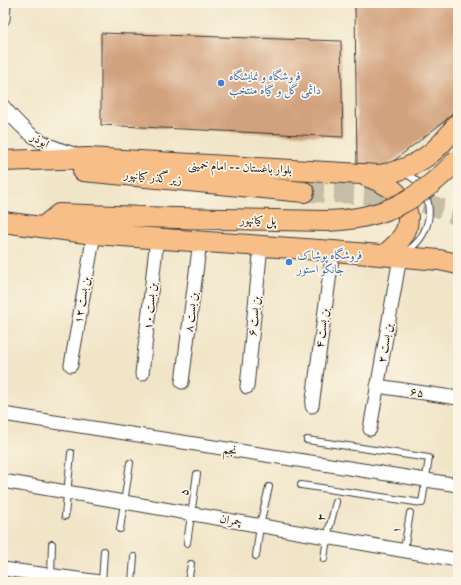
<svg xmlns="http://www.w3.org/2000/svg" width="461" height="585" viewBox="0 0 461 585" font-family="'IM FELL English',Amiri,serif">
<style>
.building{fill:#d2a17d}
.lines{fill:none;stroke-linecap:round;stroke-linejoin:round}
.primary-tunnel{stroke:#c6bda6;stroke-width:20;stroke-dasharray:20 10;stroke-linecap:butt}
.lane-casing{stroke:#3c3a36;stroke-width:8}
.street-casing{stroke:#3c3a36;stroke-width:15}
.primary-casing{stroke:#3c3a36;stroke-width:22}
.lane{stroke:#fff;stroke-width:6}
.street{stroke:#fff;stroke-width:13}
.primary{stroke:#f7be88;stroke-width:20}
.primary-bridge-casing{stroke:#3c3a36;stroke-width:22;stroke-linecap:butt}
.primary-bridge{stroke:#f7be88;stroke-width:20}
.shop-dot{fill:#3f7fe0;stroke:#fcf5e5;stroke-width:1.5}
.labels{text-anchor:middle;stroke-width:3.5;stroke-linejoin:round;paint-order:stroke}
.shop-label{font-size:12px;fill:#366cbe;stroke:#fcf5e5;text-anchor:start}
.street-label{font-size:12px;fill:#1c1c1c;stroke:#fcf5e5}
</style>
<rect width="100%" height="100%" fill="#fcf5e5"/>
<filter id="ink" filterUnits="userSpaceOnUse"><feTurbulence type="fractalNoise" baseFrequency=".025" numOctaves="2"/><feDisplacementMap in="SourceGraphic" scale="8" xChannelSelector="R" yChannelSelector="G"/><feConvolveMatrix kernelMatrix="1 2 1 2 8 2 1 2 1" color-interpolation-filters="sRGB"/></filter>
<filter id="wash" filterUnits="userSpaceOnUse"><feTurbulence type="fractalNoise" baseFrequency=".012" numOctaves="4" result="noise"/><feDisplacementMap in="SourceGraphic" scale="16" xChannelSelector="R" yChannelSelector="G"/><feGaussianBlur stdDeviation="0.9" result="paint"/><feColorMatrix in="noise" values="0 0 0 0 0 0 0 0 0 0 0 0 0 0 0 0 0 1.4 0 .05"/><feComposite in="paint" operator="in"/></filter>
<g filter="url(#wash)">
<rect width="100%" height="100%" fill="#f1e5c8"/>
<g id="blocks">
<path class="building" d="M355 3H458V106L446 120 383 169 357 168Z
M101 33 341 41 343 137 101 125Z"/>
</g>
</g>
<g filter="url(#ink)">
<use href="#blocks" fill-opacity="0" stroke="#3c3a36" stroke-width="1"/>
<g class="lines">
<path class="primary-tunnel" d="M304 192C356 194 411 192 458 216"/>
<defs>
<path id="lane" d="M403 173C428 182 435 212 423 234 419 242 413 247 406 252
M301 485 422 503 429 458 307 440
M65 516 71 453
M120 529 130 463
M187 543 197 474
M404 550 410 513
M256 556 260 525 269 487
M324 559 327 537 336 502
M51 575 52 544
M102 582 104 551
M132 582 134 557
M188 582 191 564"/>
<path id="street" d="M3 19 4 3
M3 106C26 134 39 144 74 154
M71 365 94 234
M142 374 157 238
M182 382 200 241
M377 386 458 398
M247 387 261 245
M312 406 333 251
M3 414 458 485
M370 429 400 257
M3 481 458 560
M3 569 100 582"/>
<path id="primary" d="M3 161 88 158 379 175C416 169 437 153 458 123
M83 171 304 192
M366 176C386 183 405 193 408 217 408 224 407 231 402 237 398 244 391 249 385 255
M3 222 94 234 333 251 439 260 458 264
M43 227 59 214 174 218"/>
</defs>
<use href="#lane" class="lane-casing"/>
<use href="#street" class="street-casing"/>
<use href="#primary" class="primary-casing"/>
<use href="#lane" class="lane"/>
<use href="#street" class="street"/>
<use href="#primary" class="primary"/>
<defs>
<path id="primary-bridge" d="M174 218 327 221C384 219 419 200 458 159"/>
</defs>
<use href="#primary-bridge" class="primary-bridge-casing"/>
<use href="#primary-bridge" class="primary-bridge"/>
</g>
</g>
<g class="shop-dot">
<circle cx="221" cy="83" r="4"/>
<circle cx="289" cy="262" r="4"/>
</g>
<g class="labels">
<g class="shop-label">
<text x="229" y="80">فروشگاه و نمایشگاه<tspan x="229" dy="14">دائمی گل و گیاه منتخب</tspan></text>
<text x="297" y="259">فروشگاه پوشاک<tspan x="297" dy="14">جانکو استور</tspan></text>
</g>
<g class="street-label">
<text transform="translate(40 140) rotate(29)" y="4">ابوذر</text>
<text transform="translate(240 167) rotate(3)" y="4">بلوار باغستان -- امام خمینی</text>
<text transform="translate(153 177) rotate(6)" y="4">زیر گذر کیانپور</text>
<text transform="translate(258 220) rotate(1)" y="4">پل کیانپور</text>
<text transform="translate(82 300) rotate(-80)" y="4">بن بست ۱۲</text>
<text transform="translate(150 306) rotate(-84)" y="4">بن بست ۱۰</text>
<text transform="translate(191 312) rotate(-83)" y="4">بن بست ۸</text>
<text transform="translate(254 316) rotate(-84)" y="4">بن بست ۶</text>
<text transform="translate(322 328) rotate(-82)" y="4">بن بست ۴</text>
<text transform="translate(385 343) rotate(-80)" y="4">بن بست ۲</text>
<text transform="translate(417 392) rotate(8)" y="4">۶۵</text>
<text transform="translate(230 450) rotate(9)" y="4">نجم</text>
<text transform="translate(184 492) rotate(-83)" y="4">۵</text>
<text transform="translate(321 517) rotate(-75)" y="4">۳</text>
<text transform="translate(231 520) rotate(10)" y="4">چمران</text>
<text transform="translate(396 530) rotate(-81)" y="4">۱</text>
</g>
</g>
<rect width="461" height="585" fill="none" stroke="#fcf5e5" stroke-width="16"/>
</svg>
